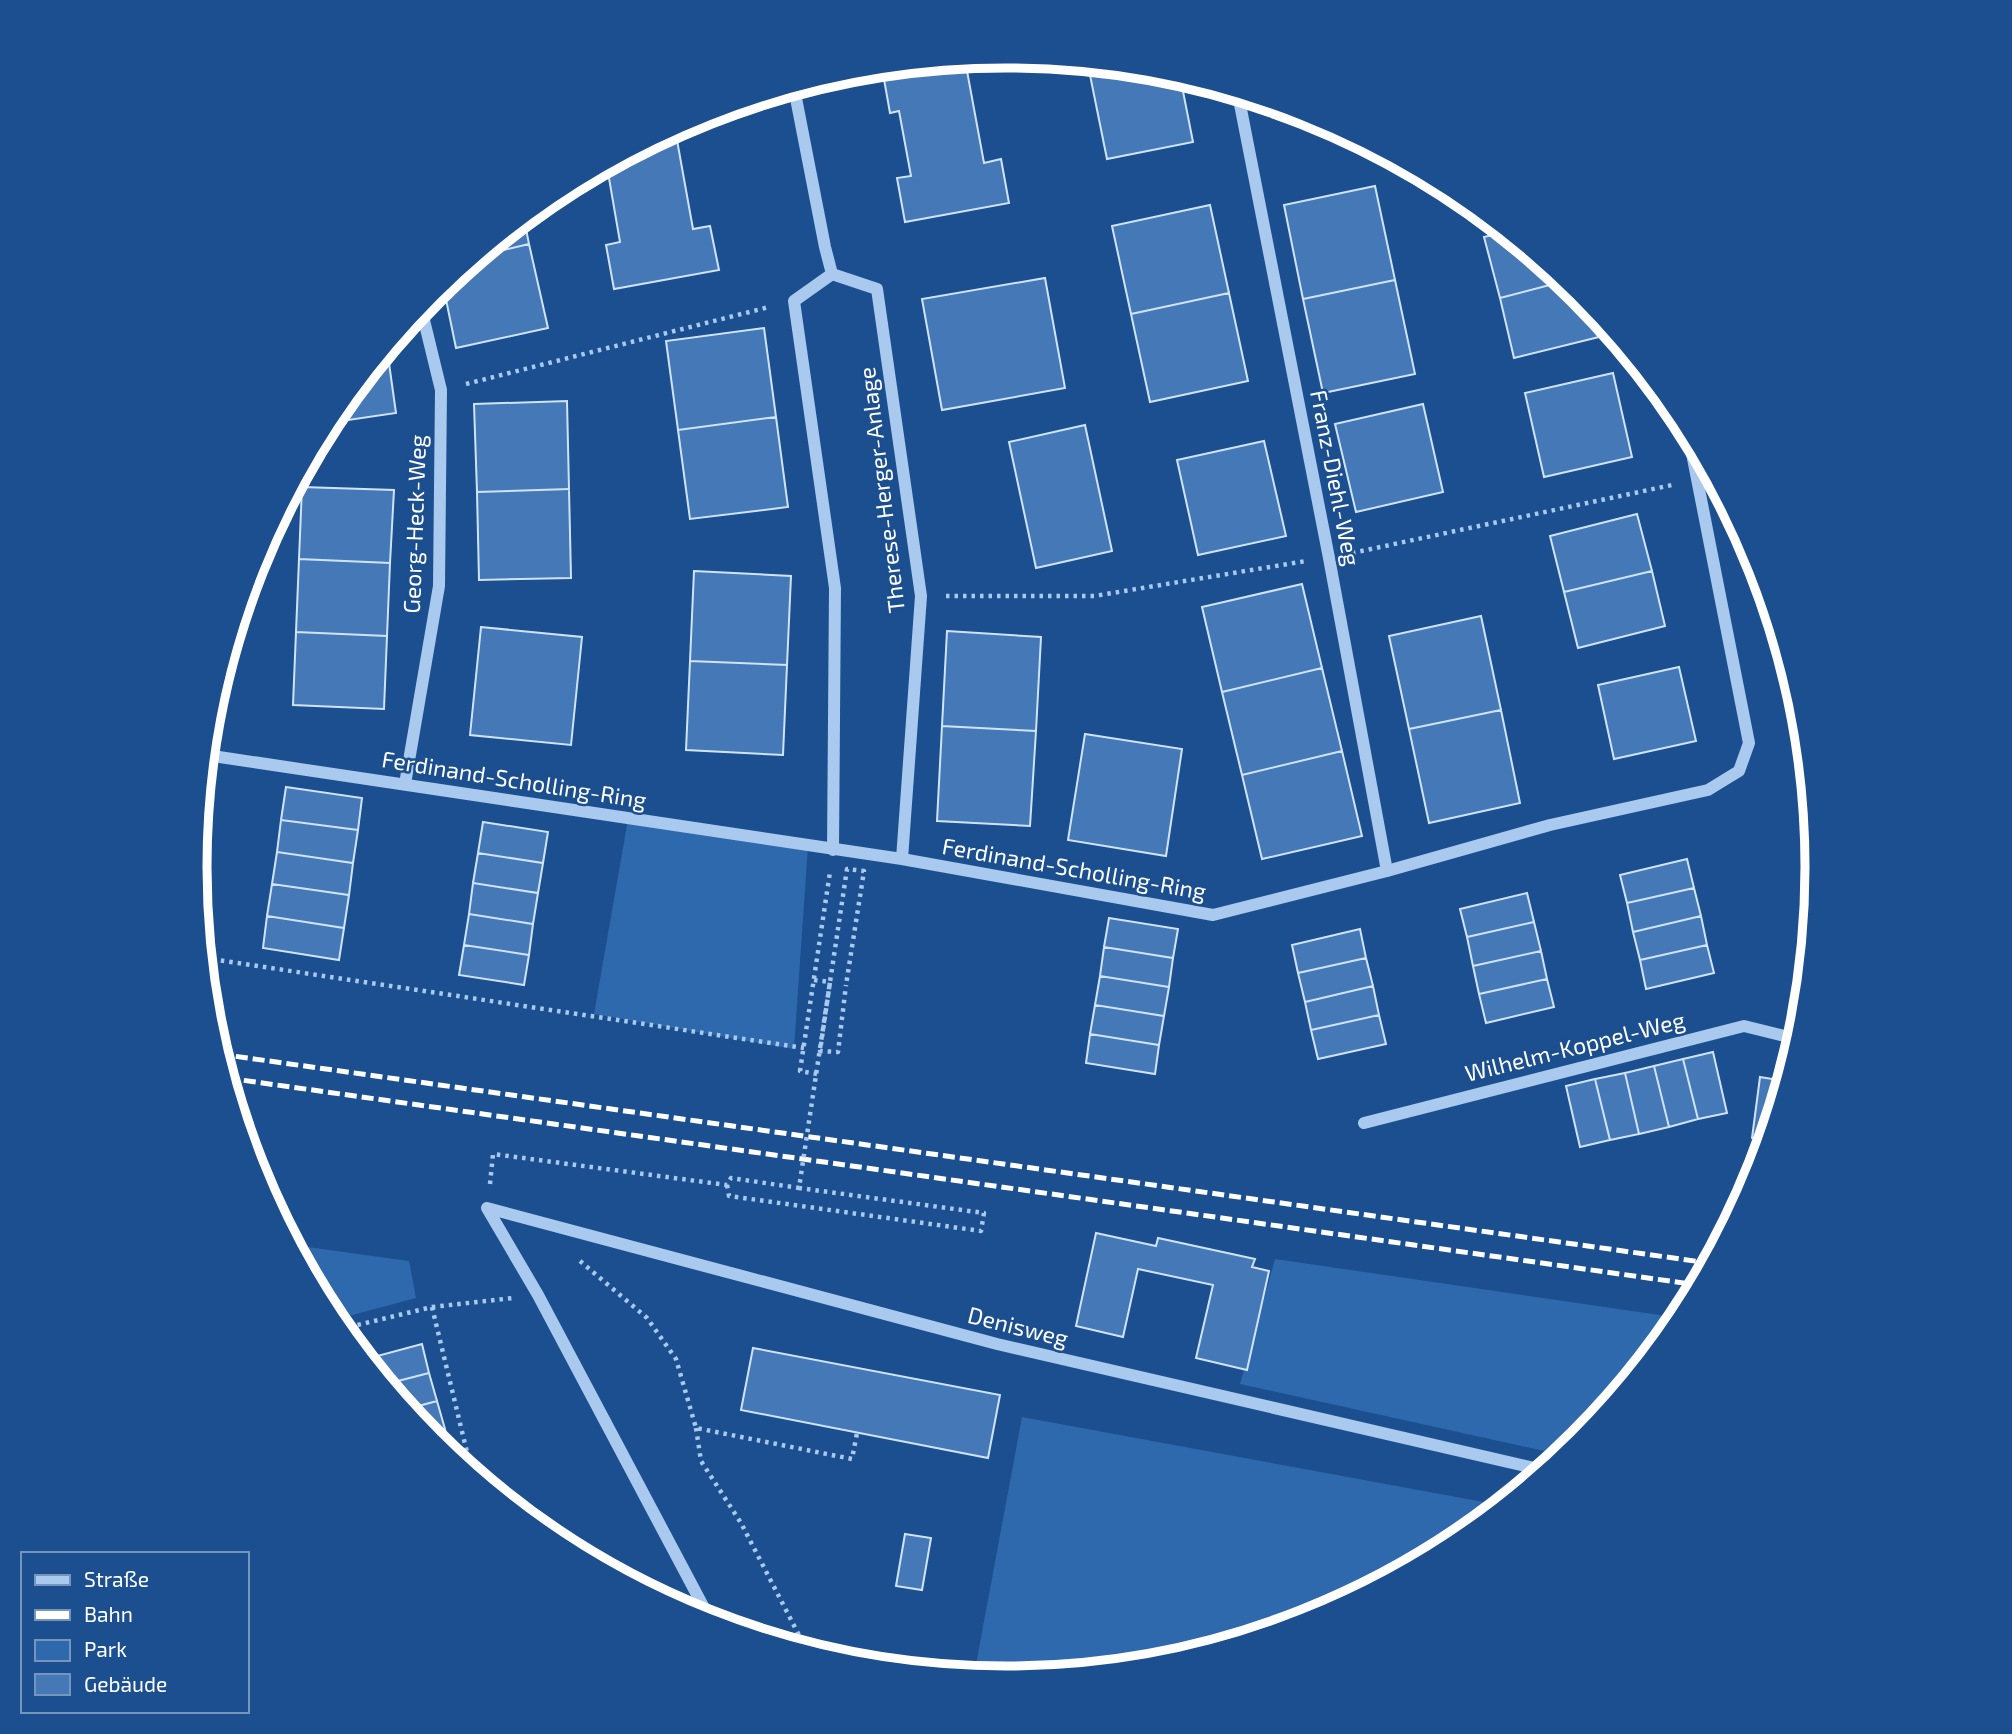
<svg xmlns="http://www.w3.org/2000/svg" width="2012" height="1734" viewBox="0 0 2012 1734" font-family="'Exo 2',sans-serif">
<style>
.green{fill:#2e69ad}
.building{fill:#4478b7;stroke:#cfe3fa;stroke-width:2}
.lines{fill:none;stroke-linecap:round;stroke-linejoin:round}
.path{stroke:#a9c9ee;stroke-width:4.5;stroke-dasharray:3.5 5;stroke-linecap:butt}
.minor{stroke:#a9c9ee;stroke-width:12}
.rail{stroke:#fff;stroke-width:5;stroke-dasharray:12 5;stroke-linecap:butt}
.path-bridge{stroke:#a9c9ee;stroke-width:4.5;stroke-dasharray:3.5 5;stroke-linecap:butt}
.labels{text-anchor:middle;stroke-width:5;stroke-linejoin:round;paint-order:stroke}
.street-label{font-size:23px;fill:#fff;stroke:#1b4f8f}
.rim{fill:none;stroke:#fff;stroke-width:9}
</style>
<rect width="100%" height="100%" fill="#1b4f8f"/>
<path class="green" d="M628 819 808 846 794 1049 594 1014Z
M293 1245 409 1261 416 1298 334 1320Z
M1275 1259 1680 1318 1579 1441 1562 1455 1240 1384Z
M1022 1417 1500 1505 1456 1542 1316 1616 1164 1662 1006 1678 974 1675Z"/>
<path class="building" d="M965 60 984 163 1001 159 1009 203 905 222 897 178 911 176 899 111 890 113 882 68Z
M1126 68 1165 72 1180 76 1193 142 1107 159 1090 75Z
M675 129 693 229 710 226 719 270 614 289 606 245 620 242 609 178 599 179 598 170Z
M1375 186 1395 280 1303 299 1284 205Z
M1210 205 1229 293 1131 314 1112 226Z
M524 219 529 244 479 256Z
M1505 232 1565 281 1500 298 1484 237Z
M529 244 548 328 456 348 443 285 479 256Z
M1045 278 1065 388 942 410 922 299Z
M1395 280 1415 374 1323 393 1303 299Z
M1565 281 1580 294 1591 308 1599 337 1514 358 1500 298Z
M1229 293 1248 381 1150 402 1131 314Z
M764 328 776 417 678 430 666 341Z
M387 349 396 413 328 423 332 416Z
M1613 373 1632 457 1544 477 1525 393Z
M567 401 569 489 477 492 474 404Z
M1423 404 1443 492 1356 512 1335 424Z
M776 417 788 507 690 519 678 430Z
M1085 425 1112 551 1036 568 1009 442Z
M1264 441 1286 536 1198 555 1177 460Z
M302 487 394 490 390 563 299 559Z
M569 489 571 578 479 580 477 492Z
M1637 514 1652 571 1564 592 1550 536Z
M299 559 390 563 387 636 296 632Z
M694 571 791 576 787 665 690 661Z
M1652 571 1665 626 1578 648 1564 592Z
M1302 584 1322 668 1222 692 1202 607Z
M1481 616 1501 710 1409 729 1389 636Z
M481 627 582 637 571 745 470 735Z
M947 631 1041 637 1036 731 942 726Z
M296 632 387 636 384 709 293 705Z
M690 661 787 665 783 755 686 750Z
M1679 667 1696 741 1614 759 1598 685Z
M1322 668 1342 751 1242 775 1222 692Z
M1501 710 1520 803 1429 823 1409 729Z
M942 726 1036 731 1030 826 937 821Z
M1085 734 1182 749 1166 856 1068 840Z
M1342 751 1362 836 1262 859 1242 775Z
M286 787 362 798 358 830 281 820Z
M281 820 358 830 353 863 277 852Z
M483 822 548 832 543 863 478 853Z
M277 852 353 863 349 895 272 884Z
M478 853 543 863 538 893 473 883Z
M1687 859 1694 888 1627 903 1620 875Z
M473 883 538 893 533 924 469 914Z
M272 884 349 895 344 928 267 916Z
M1694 888 1701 916 1633 932 1627 903Z
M1527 893 1534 922 1467 937 1460 909Z
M469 914 533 924 529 955 464 945Z
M267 916 344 928 339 960 263 948Z
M1701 916 1707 945 1640 960 1633 932Z
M1109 918 1178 929 1173 958 1104 947Z
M1534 922 1541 951 1473 966 1467 937Z
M1360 929 1366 958 1298 973 1292 945Z
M464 945 529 955 524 985 459 975Z
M1707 945 1714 973 1646 989 1640 960Z
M1104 947 1173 958 1169 987 1100 976Z
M1541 951 1547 979 1479 994 1473 966Z
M1366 958 1373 986 1305 1002 1298 973Z
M1100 976 1169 987 1164 1016 1095 1005Z
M1547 979 1554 1007 1486 1023 1479 994Z
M1373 986 1379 1015 1311 1030 1305 1002Z
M1095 1005 1164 1016 1159 1045 1090 1034Z
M1379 1015 1386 1044 1318 1059 1311 1030Z
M1090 1034 1159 1045 1155 1074 1086 1063Z
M1713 1052 1727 1113 1698 1119 1683 1059Z
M1683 1059 1698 1119 1669 1127 1654 1066Z
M1654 1066 1669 1127 1639 1134 1625 1073Z
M1625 1073 1639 1134 1610 1140 1595 1079Z
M1760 1077 1785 1081 1767 1140 1752 1138Z
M1595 1079 1610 1140 1580 1147 1566 1086Z
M1096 1233 1156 1246 1158 1238 1255 1259 1252 1267 1269 1271 1247 1370 1196 1358 1213 1285 1138 1269 1123 1337 1076 1326Z
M422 1344 429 1373 386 1384 366 1359Z
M753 1348 1000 1395 988 1458 741 1410Z
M429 1373 437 1401 407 1409 386 1384Z
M437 1401 445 1429 427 1434 407 1409Z
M445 1429 452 1457 427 1434Z
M905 1534 931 1538 922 1590 896 1586Z"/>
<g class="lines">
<path class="path" d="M466 384 769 307
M1352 553 1672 485
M946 596H1094L1306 561
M204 958 804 1048
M814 980 830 982 820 1051 838 1052 846 985
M817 1074 800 1071 830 872
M490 1184 493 1154 727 1185 731 1178 799 1188
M580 1261 647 1318 676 1359 696 1428 852 1459 857 1433
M432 1307 472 1473
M341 1329 432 1307 513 1298
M696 1428 701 1461 741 1523 802 1641 821 1654"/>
<path class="minor" d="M794 88 825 247 832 274
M1238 94 1329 558 1387 871
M832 274 877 289 921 596 902 859
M832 274 794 301 835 588 833 850
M206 755 902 859 1213 915 1387 871 1550 825 1708 790 1739 771 1749 743 1687 428
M405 784 439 586 441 390 421 308
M1364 1123 1744 1026 1797 1039
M487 1208 997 1344 1543 1470
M487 1208 538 1295 711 1621"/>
<path class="rail" d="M219 1054 1709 1263
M227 1078 1698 1285"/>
<path class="path-bridge" d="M727 1185 729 1196 981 1231 984 1213 799 1188 847 869 864 871 846 985"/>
</g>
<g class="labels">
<g class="street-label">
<text transform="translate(1335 478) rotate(79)" y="8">Franz-Diehl-Weg</text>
<text transform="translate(882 490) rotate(-97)" y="8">Therese-Herger-Anlage</text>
<text transform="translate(415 524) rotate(-88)" y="8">Georg-Heck-Weg</text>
<text transform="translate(514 780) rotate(9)" y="8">Ferdinand-Scholling-Ring</text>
<text transform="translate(1074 869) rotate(10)" y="8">Ferdinand-Scholling-Ring</text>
<text transform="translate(1575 1047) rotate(-14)" y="8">Wilhelm-Koppel-Weg</text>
<text transform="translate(1018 1327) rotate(14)" y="8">Denisweg</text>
</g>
</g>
<path d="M0 0H2012V1734H0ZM207 867a799 799 0 1 1 1598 0a799 799 0 1 1-1598 0Z" fill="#1b4f8f" fill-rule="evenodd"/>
<path class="rim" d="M207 867a799 799 0 1 1 1598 0a799 799 0 1 1-1598 0Z"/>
<rect x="21" y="1552" width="228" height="161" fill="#1b4f8f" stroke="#7695bc" stroke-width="2"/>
<rect x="35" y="1575" width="35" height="10" fill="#a9c9ee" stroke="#7695bc" stroke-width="2"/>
<text x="84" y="1587" font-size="21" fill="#ffffff">Straße</text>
<rect x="35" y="1610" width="35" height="10" fill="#ffffff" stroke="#7695bc" stroke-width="2"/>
<text x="84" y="1622" font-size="21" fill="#ffffff">Bahn</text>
<rect x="35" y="1640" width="35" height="21" fill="#2e69ad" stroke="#7695bc" stroke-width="2"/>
<text x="84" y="1657" font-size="21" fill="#ffffff">Park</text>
<rect x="35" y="1674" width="35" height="21" fill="#4478b7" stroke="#7695bc" stroke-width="2"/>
<text x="84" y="1692" font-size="21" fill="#ffffff">Gebäude</text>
</svg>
